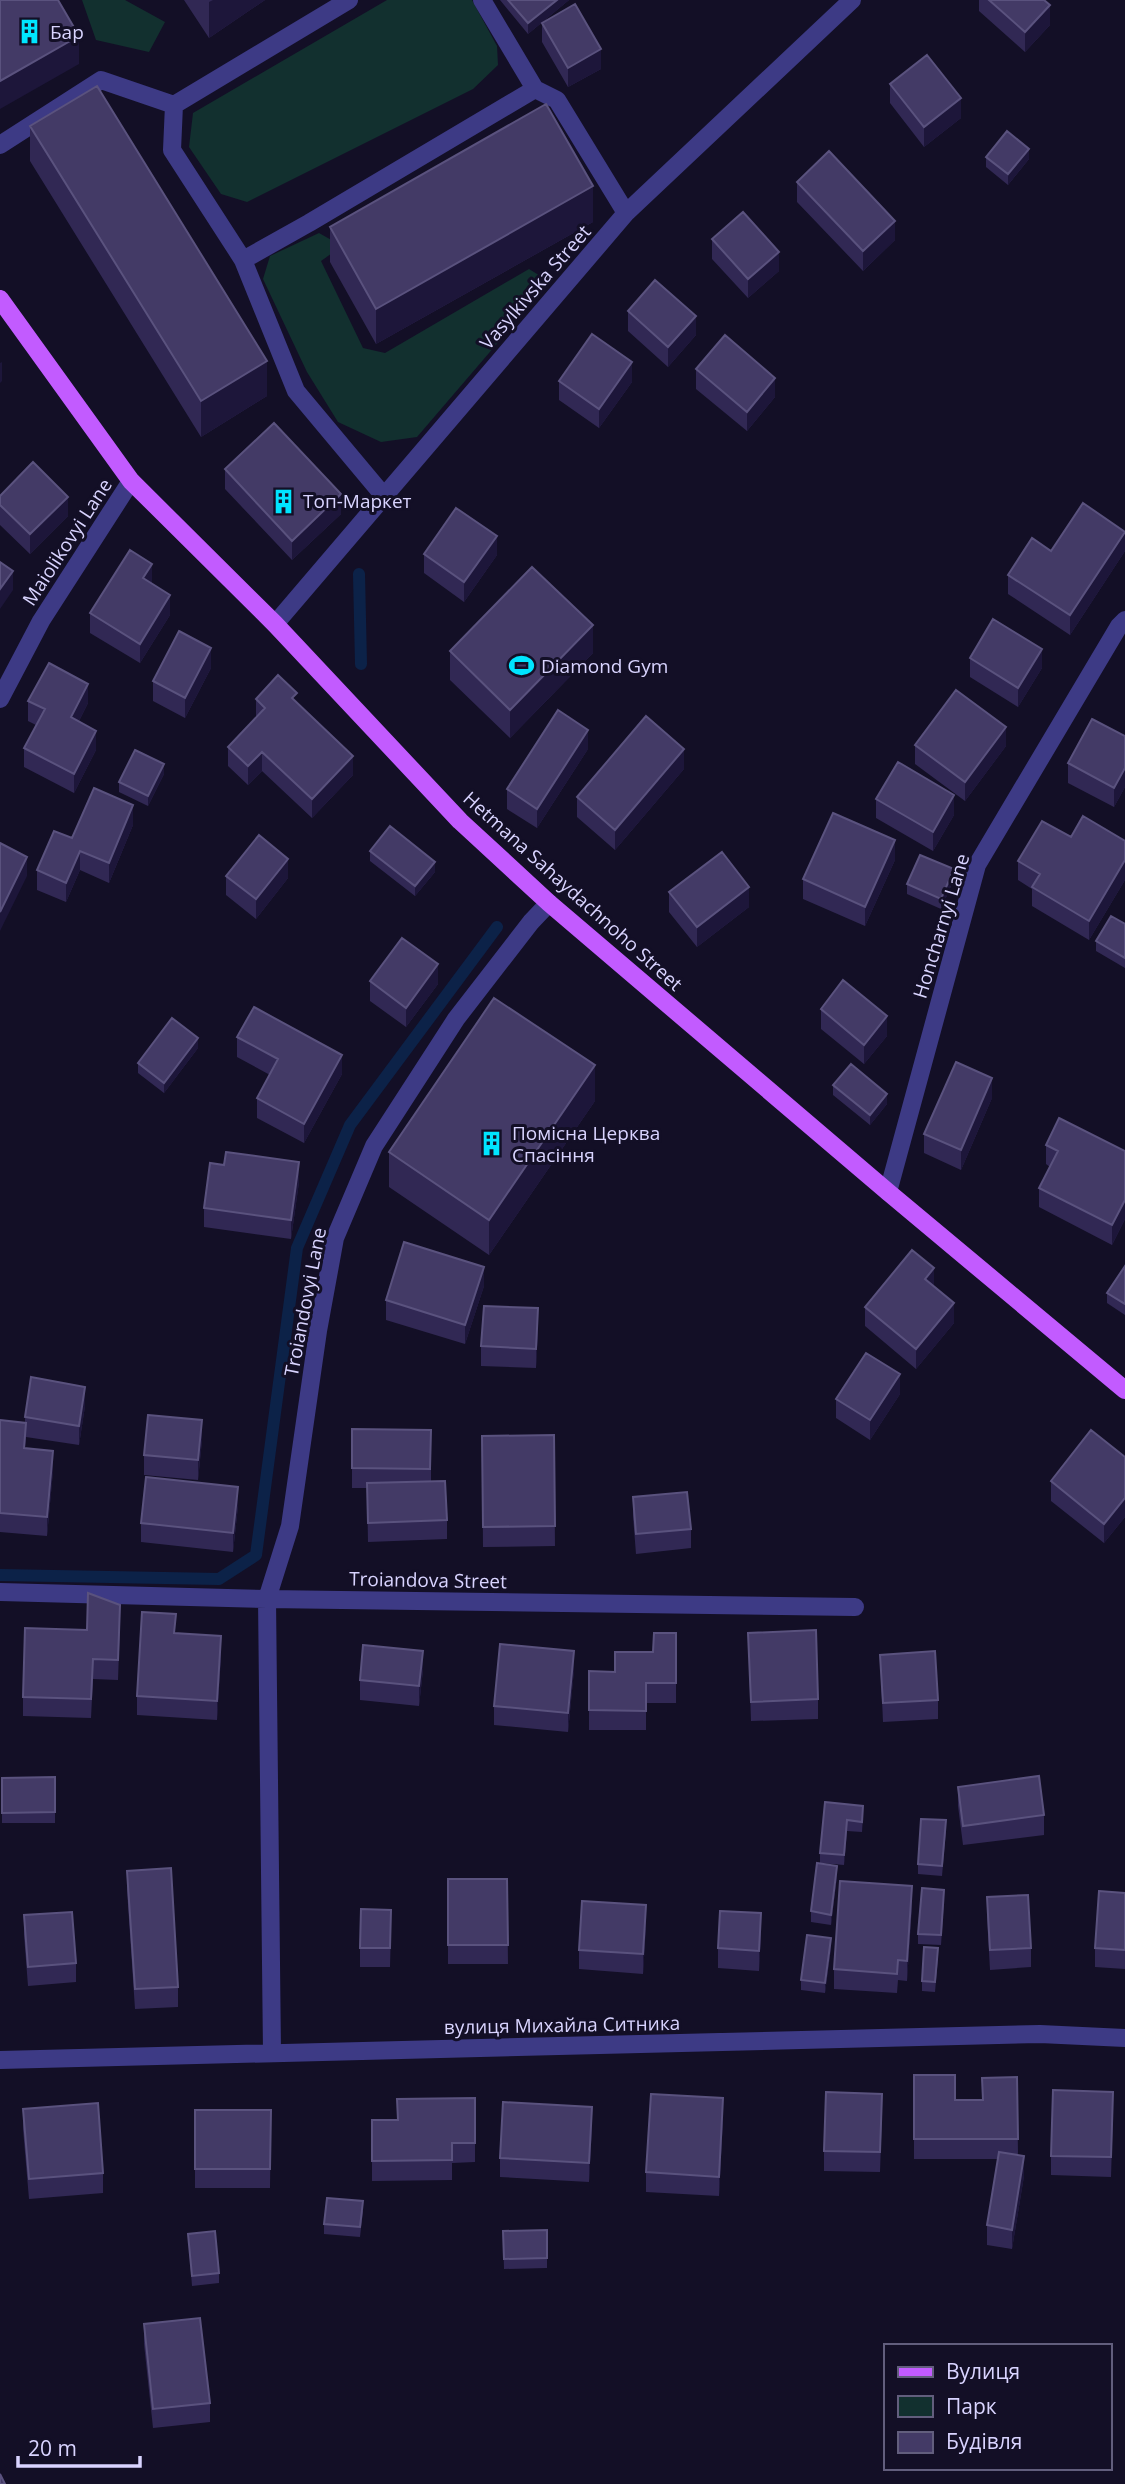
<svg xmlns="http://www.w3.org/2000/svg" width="1125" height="2484" viewBox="0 0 1125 2484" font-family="'Open Sans',sans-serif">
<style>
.green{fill:#12302f}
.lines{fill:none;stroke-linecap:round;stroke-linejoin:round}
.stream{stroke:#0c2248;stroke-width:12}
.minor{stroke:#3d3a85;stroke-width:18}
.major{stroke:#c25bff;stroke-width:18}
.wall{fill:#312854}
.shaded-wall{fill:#1d163a}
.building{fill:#433a66;stroke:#5a527e;stroke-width:2}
.labels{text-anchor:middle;stroke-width:6;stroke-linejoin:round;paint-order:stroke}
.poi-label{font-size:19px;fill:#d9d4ff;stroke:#130f26;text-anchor:start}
.street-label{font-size:19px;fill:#d9d4ff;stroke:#130f26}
</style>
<rect width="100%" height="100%" fill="#130f26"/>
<path class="green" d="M82 0H125L165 22 149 52 96 40Z
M387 0H472L497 46 498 65 473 89 247 202 221 194 189 147 193 113Z
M319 233 342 246 321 261 363 348 385 353 529 269 550 282 417 437 381 442 338 422 307 372 263 279 270 256Z"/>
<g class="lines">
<path class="stream" d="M359 574 361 664
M0 1575 219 1579 256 1555 297 1248 350 1125 497 927"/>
<path class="minor" d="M349 0 174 105 172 150 243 260 296 391 383 495
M482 0 535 89 557 100 626 213
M0 145 101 80 174 105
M243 260 309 223 535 89
M275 624 626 213 852 0
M0 699 41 621 131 481
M888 1192 977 865 1119 626 1125 620
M0 1592 267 1599 855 1607
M272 2053 267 1599 290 1526 318 1331 335 1238 374 1146 456 1019 531 922 549 903
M0 2060 1040 2034 1125 2038"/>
<path class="major" d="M0 299 131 481 275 624 460 821 549 903 888 1192 1125 1390"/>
</g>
<path class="wall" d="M184 0H265L209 38Z
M500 0H569L528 34Z
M979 0H1044L1050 25 1025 52 979 11Z
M542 23 601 69 568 87 542 42Z
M890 84 961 118 924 147 890 103Z
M30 126 267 396 201 437 30 161Z
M986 157 1029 159 1008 185 986 167Z
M797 182 895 240 863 271 797 202Z
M593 222 376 344 330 262V227Z
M712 239 779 271 748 298 712 259Z
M628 311 696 335 668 367 628 331Z
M696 369 775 397 747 431 696 389Z
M559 381 632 382 599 428 559 400Z
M225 469 341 514 292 560 225 489Z
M0 496 68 516 30 554 0 525Z
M1125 531V551L1070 635 1008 594V575L1051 551Z
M424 554 497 555 464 602 424 573Z
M152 583 170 615 140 663 90 633V613Z
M450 651 593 653 510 738 450 680Z
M970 658 1042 668 1018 707 970 677Z
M211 668 185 718 153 701V681Z
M256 699 297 703 353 775 312 818 262 771 248 785 228 766V747L256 718Z
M28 701 88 703 79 721 96 750 74 793 24 767V748L36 725 28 721Z
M1125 736V787L1114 807 1068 783V763Z
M915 745 1006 746 965 801 915 764Z
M588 749 537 828 507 809V789Z
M684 769 615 850 577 817V797Z
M164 774 148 806 119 792V782Z
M876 799 954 815 933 851 876 818Z
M133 825 109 883 80 870 66 902 37 890V870L72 838Z
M1071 837 1125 841V880L1089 940 1032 906V889L1018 880V861Z
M370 851 435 872 415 896 370 861Z
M895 860 865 926 803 899V879Z
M226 876 288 878 256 919 226 895Z
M954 879 941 909 907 894V884Z
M669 892 749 907 697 947 669 912Z
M1125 924V968L1096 951V941Z
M370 981 438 984 406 1027 370 1001Z
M821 1009 887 1036 864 1064 821 1029Z
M237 1037 342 1074 304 1143 257 1118V1098L270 1075 237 1057Z
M198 1048 164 1093 138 1073V1063Z
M833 1085 887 1104 870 1125 833 1095Z
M992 1098 961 1170 924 1153V1134Z
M595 1101 489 1255 389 1187V1152Z
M1046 1145 1125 1151V1219L1112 1245 1039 1207V1188L1050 1167 1046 1164Z
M299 1182 291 1239 204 1227V1208Z
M1125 1266V1315L1107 1303V1293Z
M484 1286 465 1344 386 1320V1300Z
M934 1287 954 1323 916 1369 865 1326V1307Z
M538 1328 536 1368 481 1366V1346Z
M900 1394 870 1440 836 1418V1399Z
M85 1406 79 1445 26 1437 25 1448 53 1471 47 1536 0 1532V1420L25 1423V1417Z
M352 1429 431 1430V1482L447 1520V1539L368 1542 367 1488H352Z
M554 1435 555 1546 483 1547 482 1436Z
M202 1440 198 1480 144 1475V1455Z
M1125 1457V1517L1104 1543 1051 1501V1481Z
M633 1497 691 1529V1548L636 1554 633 1516Z
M238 1506 233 1552 141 1542V1523Z
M120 1624 118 1680 93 1679 91 1718 23 1716V1697L87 1630Z
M676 1633V1703H646V1730H589V1671L615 1672 653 1652Z
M748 1633 818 1699V1719L751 1721Z
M880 1655 938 1700V1719L883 1722Z
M221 1656 217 1720 137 1715V1696Z
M423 1670 419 1706 360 1700V1680Z
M574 1670 568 1732 494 1725V1706Z
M55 1777V1823H2V1778Z
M958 1787 1044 1815V1835L963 1845 958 1806Z
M825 1802 863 1816 862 1832 847 1831 844 1865 820 1863V1853Z
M946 1830 942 1876 918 1874V1864Z
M127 1871 178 1987V2007L135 2009 127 1890Z
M837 1876 831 1925 811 1922V1911Z
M448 1879H507L508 1964H448Z
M1125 1893V1969L1095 1967V1948Z
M987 1897 1031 1948V1967L990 1970 987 1917Z
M944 1900 941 1945 918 1944V1934Z
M912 1905 907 1981 898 1980 897 1993 834 1989V1969Z
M24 1915 76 1963V1982L28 1986 24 1935Z
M646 1925 643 1974 579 1969V1950Z
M391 1929 390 1967H360V1948Z
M761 1933 759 1971 718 1968V1948Z
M831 1948 825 1993 801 1990V1980Z
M938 1958 935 1992 922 1991V1981Z
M914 2075 955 2100H982L1017 2077 1018 2155 1024 2176 1012 2249 987 2245V2225L998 2159H914Z
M475 2098V2162L452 2163V2180L372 2181V2120H397Z
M23 2109 103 2173V2193L29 2199 23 2129Z
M195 2110H271L270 2188H195Z
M1113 2112 1111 2177 1051 2175V2156Z
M882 2114 880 2172 824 2171V2151Z
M723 2118 719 2196 646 2192V2172Z
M592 2126 589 2182 500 2177V2158Z
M363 2211 360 2237 324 2234V2224Z
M503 2231 547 2258V2268L504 2269Z
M188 2234 219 2273V2283L192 2286Z
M144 2324 210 2403V2422L153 2428 144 2344Z"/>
<path class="shaded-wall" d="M213 0H265L209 38V2Z
M557 0H569L528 34V23Z
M1050 5V25L1025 52V32Z
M79 36V64L0 109V81Z
M601 49V69L568 87V68Z
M961 98V118L924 147V127Z
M1029 149V159L1008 185V174Z
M593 186V222L376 344V309Z
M895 221V240L863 271V251Z
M779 252V271L748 298V279Z
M696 316V335L668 367V347Z
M267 361V396L201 437V401Z
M2 362V381L0 383V363Z
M632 362V382L599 428V409Z
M775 378V397L747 431V412Z
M341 494V514L292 560V541Z
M68 497V516L30 554V534Z
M1125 532V551L1070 635V615Z
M497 536V555L464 602V582Z
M152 564V583L143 578Z
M13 571V590L0 609V589Z
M170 595V615L140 663V644Z
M593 625V653L510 738V710Z
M211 648V668L185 718V698Z
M1042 649V668L1018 707V688Z
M88 684V703L71 737V717Z
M1006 727V746L965 801V782Z
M588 730V749L537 828V809Z
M96 731V750L74 793V774Z
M684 749V769L615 850V830Z
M262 752V771L248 785V766Z
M353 756V775L312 818V799Z
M164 764V774L148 806V796Z
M1125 768V787L1114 807V788Z
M954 795V815L933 851V832Z
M133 805V825L109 883V863Z
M895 840V860L865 926V907Z
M80 851V870L66 902V883Z
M27 857V876L0 931V912Z
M288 859V878L256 919V899Z
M1125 860V880L1089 940V921Z
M435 862V872L415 896V886Z
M954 869V879L941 909V899Z
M749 887V907L697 947V927Z
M438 964V984L406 1027V1008Z
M887 1016V1036L864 1064V1045Z
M198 1038V1048L164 1093V1083Z
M342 1055V1074L304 1143V1124Z
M595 1065V1101L489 1255V1220Z
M992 1078V1098L961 1170V1150Z
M887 1094V1104L870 1125V1115Z
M299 1162V1182L291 1239V1220Z
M1125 1200V1219L1112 1245V1225Z
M484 1267V1286L465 1344V1325Z
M934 1268V1287L925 1279Z
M954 1303V1323L916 1369V1349Z
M538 1308V1328L536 1368V1349Z
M900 1374V1394L870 1440V1420Z
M85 1387V1406L79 1445V1426Z
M202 1420V1440L198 1480V1460Z
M53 1451V1471L47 1536V1517Z
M238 1487V1506L233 1552V1533Z
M1125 1498V1517L1104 1543V1524Z
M221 1636V1656L217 1720V1701Z
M423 1651V1670L419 1706V1686Z
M574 1651V1670L568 1732V1713Z
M847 1820V1831L844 1865V1855Z
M837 1866V1876L831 1925V1915Z
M912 1886V1905L907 1981V1961Z
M646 1905V1925L643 1974V1954Z
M761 1913V1933L759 1971V1951Z
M831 1938V1948L825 1993V1983Z
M723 2098V2118L719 2196V2177Z
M592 2107V2126L589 2182V2163Z
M1024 2156V2176L1012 2249V2230Z"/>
<path class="building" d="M0 0H58L79 36 0 81Z
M508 0H557L528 23Z
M989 0H1044L1050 5 1025 32Z
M575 4 601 49 568 68 542 23Z
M927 55 961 98 924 127 890 84Z
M97 86 267 361 201 401 30 126Z
M546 104 593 186 376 309 330 227Z
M1007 131 1029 149 1008 174 986 157Z
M829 151 895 221 863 251 797 182Z
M743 212 779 252 748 279 712 239Z
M655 280 696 316 668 347 628 311Z
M592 334 632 362 599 409 559 381Z
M725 335 775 378 747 412 696 369Z
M274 423 341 494 292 541 225 469Z
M33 462 68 497 30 534 0 505V496Z
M1083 503 1125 532 1070 615 1008 575 1032 538 1051 551Z
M456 508 497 536 464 582 424 554Z
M130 550 152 564 143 578 170 595 140 644 90 613Z
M0 562 13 571 0 589Z
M532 567 593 625 510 710 450 651Z
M993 619 1042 649 1018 688 970 658Z
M179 631 211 648 185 698 153 681Z
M49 663 88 684 71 717 96 731 74 774 24 748 45 709 28 701Z
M278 675 297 693 292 698 353 756 312 799 262 752 248 766 228 747 265 708 256 699Z
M956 690 1006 727 965 782 915 745Z
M558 710 588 730 537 809 507 789Z
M646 716 684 749 615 830 577 797Z
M1092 719 1125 736V768L1114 788 1068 763Z
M135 750 164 764 148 796 119 782Z
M898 762 954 795 933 832 876 799Z
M94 788 133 805 109 863 80 851 66 883 37 870 54 831 72 838Z
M833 813 895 840 865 907 803 879Z
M1083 816 1125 841V860L1089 921 1032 887 1040 874 1018 861 1042 821 1071 837Z
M390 826 435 862 415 886 370 851Z
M259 835 288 859 256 899 226 876Z
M0 843 27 857 0 912Z
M722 852 749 887 697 927 669 892Z
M920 855 954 869 941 899 907 884Z
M1111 916 1125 924V958L1096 941Z
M402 938 438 964 406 1008 370 981Z
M843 980 887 1016 864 1045 821 1009Z
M494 998 595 1065 489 1220 389 1152Z
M254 1007 342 1055 304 1124 257 1098 278 1059 237 1037Z
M172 1018 198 1038 164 1083 138 1063Z
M956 1062 992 1078 961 1150 924 1134Z
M851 1064 887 1094 870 1115 833 1085Z
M1059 1118 1125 1151V1200L1112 1225 1039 1188 1058 1151 1046 1145Z
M226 1152 299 1162 291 1220 204 1208 210 1163 224 1165Z
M404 1242 484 1267 465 1325 386 1300Z
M912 1250 934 1268 925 1279 954 1303 916 1349 865 1307Z
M1125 1266V1304L1107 1293Z
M484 1306 538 1308 536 1349 481 1346Z
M866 1353 900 1374 870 1420 836 1399Z
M31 1377 85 1387 79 1426 25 1417Z
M148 1415 202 1420 198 1460 144 1455Z
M0 1420 26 1423 24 1448 53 1451 47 1517 0 1513Z
M352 1429 431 1430 430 1469 352 1468Z
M1091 1430 1125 1457V1498L1104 1524 1051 1481Z
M554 1435 555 1526 483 1527 482 1436Z
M146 1477 238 1487 233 1533 141 1523Z
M445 1481 447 1520 368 1523 367 1483Z
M687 1492 691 1529 636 1534 633 1497Z
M88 1593 120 1605 118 1660 93 1659 91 1699 23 1697 25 1628 87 1630Z
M142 1612 176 1614 174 1633 221 1636 217 1701 137 1696Z
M816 1630 818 1699 751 1702 748 1633Z
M654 1633H676V1683H646V1711L589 1710V1671L615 1672V1652H653Z
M500 1644 574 1651 568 1713 494 1706Z
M363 1645 423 1651 419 1686 360 1680Z
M935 1651 938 1700 883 1703 880 1655Z
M1039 1776 1044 1815 963 1826 958 1787Z
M55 1777V1812L2 1813V1778Z
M825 1802 863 1806 862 1822 847 1820 844 1855 820 1853Z
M921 1819 946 1820 942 1866 918 1864Z
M817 1863 837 1866 831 1915 811 1911Z
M171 1868 178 1987 135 1989 127 1871Z
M448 1879H507L508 1945H448Z
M840 1881 912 1886 907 1961 898 1960 897 1974 834 1969Z
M922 1888 944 1890 941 1935 918 1934Z
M1099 1891 1125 1893V1950L1095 1948Z
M1028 1895 1031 1948 990 1950 987 1897Z
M582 1901 646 1905 643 1954 579 1950Z
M361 1909 391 1910 390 1948H360Z
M720 1911 761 1913 759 1951 718 1948Z
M72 1912 76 1963 28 1967 24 1915Z
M807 1935 831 1938 825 1983 801 1980Z
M924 1947 938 1948 935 1982 922 1981Z
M914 2075H955V2100H983L982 2078 1017 2077 1018 2139H914Z
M1053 2090 1113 2092 1111 2157 1051 2156Z
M826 2092 882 2094 880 2152 824 2151Z
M651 2094 723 2098 719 2177 646 2172Z
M475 2098V2143H452V2160L372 2161V2120H398L397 2099Z
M503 2102 592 2107 589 2163 500 2158Z
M98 2103 103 2173 29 2179 23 2109Z
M195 2110H271L270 2169H195Z
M999 2152 1024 2156 1012 2230 987 2225Z
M327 2198 363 2201 360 2227 324 2224Z
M547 2230V2258L504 2259 503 2231Z
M215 2231 219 2273 192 2276 188 2234Z
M200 2318 210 2403 153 2409 144 2324Z
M0 2474 5 2484H0Z"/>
<defs>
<symbol id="building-bare" viewBox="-9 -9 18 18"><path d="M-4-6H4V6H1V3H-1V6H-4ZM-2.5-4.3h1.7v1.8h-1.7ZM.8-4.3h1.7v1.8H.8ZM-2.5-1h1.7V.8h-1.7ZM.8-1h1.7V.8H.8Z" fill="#00e5ff" stroke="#130f26" stroke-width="2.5" paint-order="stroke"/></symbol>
<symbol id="stadium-bare" viewBox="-9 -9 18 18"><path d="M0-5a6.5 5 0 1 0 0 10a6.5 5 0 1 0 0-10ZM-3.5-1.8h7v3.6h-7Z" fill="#00e5ff" stroke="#130f26" stroke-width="2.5" paint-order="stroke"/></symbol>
</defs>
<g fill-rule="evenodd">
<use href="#building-bare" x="12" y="14" width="35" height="35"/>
<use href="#building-bare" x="266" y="484" width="35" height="35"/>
<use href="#stadium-bare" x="504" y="648" width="35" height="35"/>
<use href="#building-bare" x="474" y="1126" width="35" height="35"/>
</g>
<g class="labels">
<g class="poi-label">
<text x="50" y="39">Бар</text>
<text x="303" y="508">Топ-Маркет</text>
<text x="541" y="673">Diamond Gym</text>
<text x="512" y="1140">Помісна Церква<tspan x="512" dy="22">Спасіння</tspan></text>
</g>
<g class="street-label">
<text transform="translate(535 287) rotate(-49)" y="7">Vasylkivska Street</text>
<text transform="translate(67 542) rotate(-57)" y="7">Maiolikovyi Lane</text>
<text transform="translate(573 891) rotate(42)" y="7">Hetmana Sahaydachnoho Street</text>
<text transform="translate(941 926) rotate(-73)" y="7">Honcharnyi Lane</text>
<text transform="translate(305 1302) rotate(-79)" y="7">Troiandovyi Lane</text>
<text transform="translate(428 1580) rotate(1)" y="7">Troiandova Street</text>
<text transform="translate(562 2025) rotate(-1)" y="7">вулиця Михайла Ситника</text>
</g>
</g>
<rect x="884" y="2344" width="228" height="126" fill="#130f26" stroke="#625e7d" stroke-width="2"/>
<rect x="898" y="2367" width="35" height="10" fill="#c25bff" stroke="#625e7d" stroke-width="2"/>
<text x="946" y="2379" font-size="21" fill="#d9d4ff">Вулиця</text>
<rect x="898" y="2396" width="35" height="21" fill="#12302f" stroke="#625e7d" stroke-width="2"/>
<text x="946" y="2414" font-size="21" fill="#d9d4ff">Парк</text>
<rect x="898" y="2432" width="35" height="21" fill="#433a66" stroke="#625e7d" stroke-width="2"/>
<text x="946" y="2449" font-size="21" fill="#d9d4ff">Будівля</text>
<path d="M18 2456v10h122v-10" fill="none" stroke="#d9d4ff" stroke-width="3.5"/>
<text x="28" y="2456" font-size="21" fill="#d9d4ff" stroke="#130f26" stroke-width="5" paint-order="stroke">20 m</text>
</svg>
